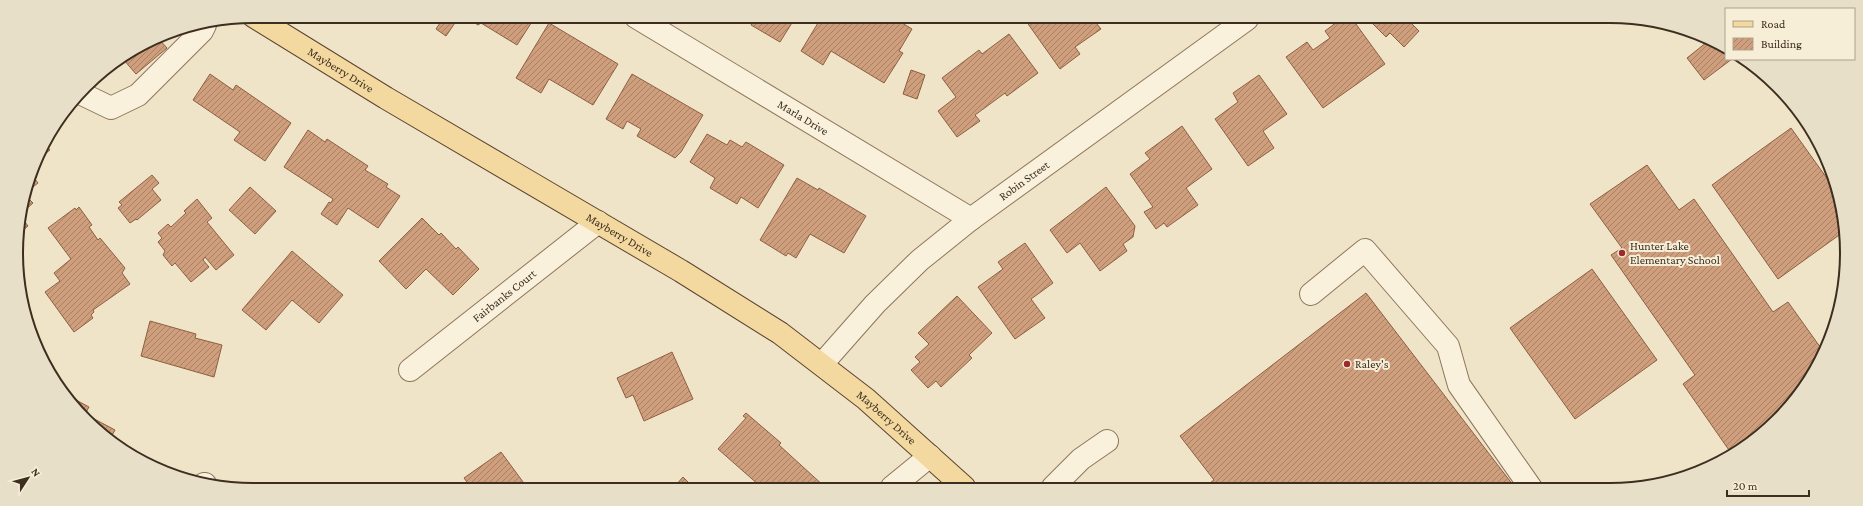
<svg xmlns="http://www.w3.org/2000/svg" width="1863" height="506" viewBox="0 0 1863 506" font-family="'Crimson Pro',serif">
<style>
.building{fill:url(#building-hatch);stroke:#8d5f41}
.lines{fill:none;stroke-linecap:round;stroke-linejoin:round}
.minor-casing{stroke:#8d765c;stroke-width:24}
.major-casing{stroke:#5b4430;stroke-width:24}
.minor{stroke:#faf1dc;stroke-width:22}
.major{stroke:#f3d9a0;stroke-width:22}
.poi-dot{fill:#9e2a2b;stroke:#f7eed8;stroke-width:1.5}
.labels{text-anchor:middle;stroke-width:4;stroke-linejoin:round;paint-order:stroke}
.street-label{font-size:12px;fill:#3d2e20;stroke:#f7eed8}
.poi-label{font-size:12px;fill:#3d2e20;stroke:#f7eed8;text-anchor:start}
.rim{fill:none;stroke:#3d2e20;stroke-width:2}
</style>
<defs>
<pattern id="building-hatch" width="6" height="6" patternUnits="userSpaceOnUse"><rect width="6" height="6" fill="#cf9f7d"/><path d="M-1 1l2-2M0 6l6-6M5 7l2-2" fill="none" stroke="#a98266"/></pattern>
</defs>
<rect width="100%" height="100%" fill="#f0e4c8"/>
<path class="building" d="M444 17H459L446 36 436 29Z
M465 17H535L517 45 481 23 478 25Z
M755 18H795L780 42 751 25Z
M821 18H859L858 20 863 23 866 18H894L912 29 899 51 903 53 884 83 831 51 823 65 801 51Z
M1029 18 1093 19 1101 29 1075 47 1080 54 1060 69 1026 21Z
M1341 19 1353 20 1385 64 1323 108 1286 57 1307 42 1313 50 1330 38 1325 31Z
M1369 20H1408L1419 31 1404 47 1390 33 1386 37Z
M549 23 618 64 593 105 549 79 541 93 516 78Z
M1009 34 1038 73 1007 96 1005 93 975 115 980 121 957 137 938 111 956 97 942 78 979 50 982 54Z
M157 37 167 48 136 74 123 59Z
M1707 42 1726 49V59H1732L1704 80 1687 58Z
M911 70 925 75 917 99 903 94Z
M210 74 233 90 236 85 291 123 265 161 234 140 240 132 193 100Z
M632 74 703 115 681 152 675 158 637 136 641 129 627 121 623 129 606 119Z
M1259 75 1287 114 1263 131 1274 148 1248 166 1215 119 1238 102 1233 93Z
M1182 126 1212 169 1186 188 1198 205 1167 227 1164 223 1156 229 1144 212 1153 207 1130 174 1150 159 1145 153Z
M1791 128 1836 191 1842 207V233L1778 279 1712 185Z
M308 130 325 142 327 139 368 166 365 170 388 184 386 187 400 196 378 228 348 208 337 225 321 214 329 202 331 203 333 199 284 167Z
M707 134 727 145 730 140 742 147 746 142 784 165 758 208 741 197 737 204 710 188 715 178 690 162Z
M44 143 50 150 37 160 41 148Z
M1647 165 1679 210 1694 199 1773 312 1788 302 1823 351 1815 371 1766 431 1731 453 1683 384 1695 375 1611 255 1622 248 1590 204Z
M34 173 37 177 35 179 38 183 29 190Z
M152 175 159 183 152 189 161 200 137 220 136 219 130 223 118 208 122 205 119 202Z
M797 178 818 190 819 188 866 216 844 253 810 234 796 258 788 253 786 256 760 240Z
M250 187 276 211 255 234 229 210Z
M1106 187 1135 226 1133 237 1123 244 1127 251 1100 271 1080 243 1067 253 1050 230Z
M27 197 33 203 24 211Z
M197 199 212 218 207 222 234 255 216 270 205 257 203 260 209 267 191 282 175 263 172 266 163 255 165 251 158 242 162 238 158 233 168 224 171 227 186 213 184 211Z
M79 207 92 225 89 227 98 240 100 238 125 268 122 273 130 284 93 310 94 312 91 315 93 318 74 332 45 292 60 281 54 273 71 259 48 228 75 208 76 210Z
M22 218 28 226 17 235Z
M422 218 439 235 441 233 456 249 458 247 479 269 453 295 426 269 406 289 379 261Z
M1025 243 1053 283 1031 299 1045 318 1015 339 978 287 1003 269 998 262Z
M292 251 343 295 319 323 292 300 266 330 242 310Z
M1592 269 1657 360 1575 419 1510 328Z
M1366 293 1513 485 1509 488 1208 487 1207 485 1214 480 1180 436Z
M957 296 992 333 969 355 972 358 941 387 936 381 928 388 911 370 920 362 915 357 929 344 918 333Z
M150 321 196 334 195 338 222 345 214 377 141 356Z
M672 352 693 399 644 421 633 395 626 398 617 378Z
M65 394 89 407 85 414 115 430 111 437 65 397Z
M746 413 781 443 779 445 825 487 760 486 718 449 746 418 743 416Z
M501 452 526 486H470L464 478Z
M683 477 692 486H675Z"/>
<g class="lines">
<defs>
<g id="minor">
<path id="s1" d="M636 17 971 219"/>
<path d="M82 94 111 108 138 95 202 31 205 25"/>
<path d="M1311 294 1365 250 1448 346 1459 385 1531 488"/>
<path id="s2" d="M822 364 875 304 920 260 971 219 1247 19"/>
<path id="s3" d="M410 370 598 222"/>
<path d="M204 484H205"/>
<path d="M892 487 930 456"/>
<path d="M1053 487 1081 459 1107 441"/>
</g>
<g id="major">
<path id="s4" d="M253 16 386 98 681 271 780 333 866 399 964 487"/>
</g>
</defs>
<use href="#minor" class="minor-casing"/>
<use href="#major" class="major-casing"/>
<use href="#minor" class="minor"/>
<use href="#major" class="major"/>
</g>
<g class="poi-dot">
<circle cx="1622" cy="253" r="4"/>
<circle cx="1347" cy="364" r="4"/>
</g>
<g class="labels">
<g class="street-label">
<text dy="4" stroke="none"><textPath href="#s4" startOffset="103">Mayberry Drive</textPath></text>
<text dy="4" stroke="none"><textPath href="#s1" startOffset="195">Marla Drive</textPath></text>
<text dy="4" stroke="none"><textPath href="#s2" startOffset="274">Robin Street</textPath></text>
<text dy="4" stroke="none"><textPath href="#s4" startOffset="427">Mayberry Drive</textPath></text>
<text dy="4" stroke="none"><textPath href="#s3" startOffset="120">Fairbanks Court</textPath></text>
<text dy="4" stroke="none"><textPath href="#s4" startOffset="751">Mayberry Drive</textPath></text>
</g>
<g class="poi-label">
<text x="1630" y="250">Hunter Lake<tspan x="1630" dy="14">Elementary School</tspan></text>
<text x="1355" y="368">Raley's</text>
</g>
</g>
<path d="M0 0H1863V506H0ZM253 23H1610A230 230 0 0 1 1840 253V253A230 230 0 0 1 1610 483H253A230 230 0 0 1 23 253V253A230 230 0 0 1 253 23Z" fill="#e8dfc9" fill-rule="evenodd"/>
<path class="rim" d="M253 23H1610A230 230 0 0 1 1840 253V253A230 230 0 0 1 1610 483H253A230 230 0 0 1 23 253V253A230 230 0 0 1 253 23Z"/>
<rect x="1725" y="8" width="130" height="52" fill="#f7eed8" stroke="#ada18e"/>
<rect x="1733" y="21" width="20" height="6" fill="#f3d9a0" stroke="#ada18e"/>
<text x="1761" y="28" font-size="12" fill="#3d2e20">Road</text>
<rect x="1733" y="38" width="20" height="12" fill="url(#building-hatch)" stroke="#ada18e"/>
<text x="1761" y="48" font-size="12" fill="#3d2e20">Building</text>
<g transform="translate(28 478) rotate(54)" stroke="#f7eed8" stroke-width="3" paint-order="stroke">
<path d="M0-3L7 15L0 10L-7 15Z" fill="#3d2e20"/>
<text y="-6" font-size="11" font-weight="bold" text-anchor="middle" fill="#3d2e20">N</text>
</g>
<path d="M1727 490v6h82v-6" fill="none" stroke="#3d2e20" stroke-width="2"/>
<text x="1733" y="490" font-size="12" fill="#3d2e20" stroke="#f7eed8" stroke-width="3" paint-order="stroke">20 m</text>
</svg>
